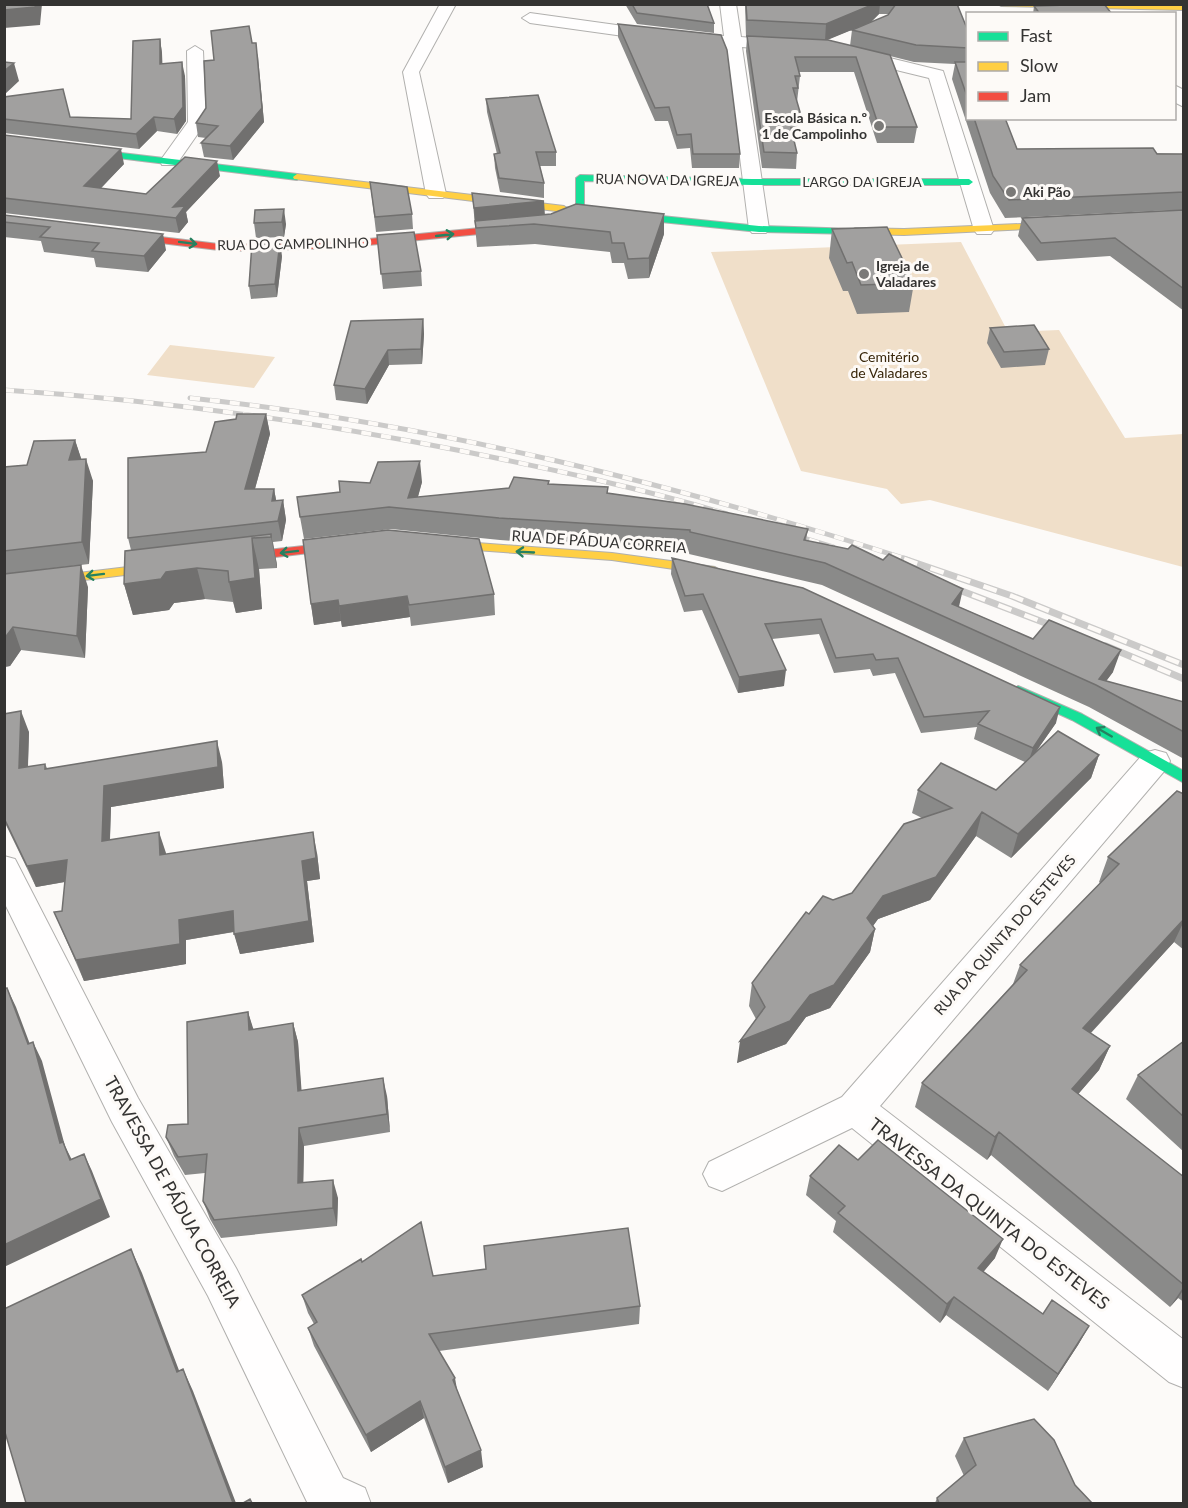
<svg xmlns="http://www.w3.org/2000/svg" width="1188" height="1508" viewBox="0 0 1188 1508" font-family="Lato,sans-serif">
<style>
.green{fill:#f0dfc9}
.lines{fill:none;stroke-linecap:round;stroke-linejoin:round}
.street-casing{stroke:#b1b0ae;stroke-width:2}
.fast-casing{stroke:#b1b0ae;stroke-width:2}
.slow-casing{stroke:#b1b0ae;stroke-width:2}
.jam-casing{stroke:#b1b0ae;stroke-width:2}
.street{fill:#fffefe;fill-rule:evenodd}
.fast{fill:#16e098;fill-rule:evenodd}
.slow{fill:#ffcf43;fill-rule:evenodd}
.jam{fill:#f24e42;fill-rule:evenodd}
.rail-far1-casing{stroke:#cbcac9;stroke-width:5}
.rail-casing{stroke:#cbcac9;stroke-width:7}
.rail-far1{stroke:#fdfaf7;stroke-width:4;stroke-dasharray:10;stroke-linecap:butt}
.rail{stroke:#fdfaf7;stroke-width:4.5;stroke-dasharray:14;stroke-linecap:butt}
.wall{fill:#8a8a89;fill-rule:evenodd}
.shaded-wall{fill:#71706f}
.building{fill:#a1a09f;stroke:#71706f;stroke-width:1.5}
.oneway{stroke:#268160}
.poi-dot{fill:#7a7977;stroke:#fdfaf7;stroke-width:2}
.labels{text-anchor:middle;stroke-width:6;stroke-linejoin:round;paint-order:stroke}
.far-poi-label{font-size:14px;font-weight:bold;fill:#343332;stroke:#fdfaf7;text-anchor:start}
.far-street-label{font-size:14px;fill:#343332;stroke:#fdfaf7}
.far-park-label{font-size:14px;fill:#38260a;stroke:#fdfaf7}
.street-label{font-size:15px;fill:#343332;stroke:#fdfaf7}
.near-street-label{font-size:18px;fill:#343332;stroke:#fdfaf7}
</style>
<rect width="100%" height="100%" fill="#fcfaf8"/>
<path class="green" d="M961 242 1008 332 1059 330 1125 438 1183 434V567L930 500 901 504 887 489 801 471 711 252Z
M170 345 275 357 254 388 147 375Z"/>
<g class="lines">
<defs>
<path id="street" d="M440 4H456L419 72 446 194 443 198H429L426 194 403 72Z
M720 4H736L741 37 788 41 796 46 788 51 742 47 769 229 766 233H752L749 229 726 46 645 39 530 23 522 18 530 13 645 29 724 36Z
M195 46 203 51 206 122 176 165H162L160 161 188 122 187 51Z
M853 49 943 71 994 230 991 234H977L974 230 929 78 847 58 845 54Z
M1174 85 1184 90V107L1174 102Z
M1155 750 1166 753 1170 761 1166 769 880 1106 1184 1340V1388L1169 1382 852 1128 722 1191 709 1186 703 1174 709 1162 842 1097 1144 753Z
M4 856 15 859 138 1098 236 1268 343 1478 365 1488 371 1504H308L208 1296 112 1122 4 902Z"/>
<path id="fast" d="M4 139 297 174 301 177 297 180 4 144Z
M580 175 752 179H969L973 182 969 185H752L584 181V208L759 226 858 229V233L855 234 759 232 583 214 566 221H560V217L571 212 561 211V207L576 208V178Z
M1018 686 1082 714 1184 771V783L1072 720 1013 693 1012 690Z"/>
<path id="slow" d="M998 4 1184 6V10L1001 6Z
M297 174 564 206 568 209 564 212 294 179 293 177Z
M1065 222 1069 225 1068 227 904 235 855 234 851 231 855 228 904 229Z
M438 540 612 553 715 567 721 571 715 575 612 560 434 547 432 544 434 541Z
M169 562 173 563 175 566 173 569 4 590V582Z"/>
<path id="jam" d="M563 216 566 217V221L551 227 338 248 227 251 119 238 114 235 119 232 227 245 338 242 549 221Z
M348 541 354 545 352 548 232 562 226 558 232 554Z"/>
</defs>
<use href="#street" class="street-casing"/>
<use href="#fast" class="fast-casing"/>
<use href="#slow" class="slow-casing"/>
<use href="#jam" class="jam-casing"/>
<use href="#street" class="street"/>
<use href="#fast" class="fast"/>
<use href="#slow" class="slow"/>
<use href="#jam" class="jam"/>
<defs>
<path id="rail-far1" d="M4 390C158 400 311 421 462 451 551 469 640 488 727 514
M190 398C435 424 675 484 909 560
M790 534 833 547"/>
<path id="rail" d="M904 559 1012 596 1184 665
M946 585 1061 629
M1106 646 1184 679"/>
</defs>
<use href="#rail-far1" class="rail-far1-casing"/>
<use href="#rail" class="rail-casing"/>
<use href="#rail-far1" class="rail-far1"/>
<use href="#rail" class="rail"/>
</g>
<path class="wall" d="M625 4H707L714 23V33L637 24Z
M745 4H957L968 31V118H1005L1017 149 1184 154V311L1110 256 1037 261 1018 236 1022 218 1173 210 1005 218 990 193 952 79 955 64 914 62 890 56 917 127 914 143H877L854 72H799L800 76 797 102 800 112 798 128H795L794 140 797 153 796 169 762 168 746 51 747 37H746ZM879 14H889L888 15 852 30 850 46 826 40 871 22Z
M1034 6 1112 14H1033Z
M618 24 740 154 739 168H692L690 148 677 149 668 121H655L618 37Z
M160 39 162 53V63L185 76 186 121 177 134 157 131 139 149 4 133V97L70 117 131 119Z
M252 43 258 56 264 122 233 160 204 157 201 143 206 138 198 137 196 123 206 108 214 60Z
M486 99 556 152V166H540L544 183V198L500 192 495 168 494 154H497L487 112Z
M4 135 124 164 100 188 146 194 220 176 186 212 188 222 179 233 4 213Z
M370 182 412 214 413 229 376 232Z
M472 193 544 214H664V234L649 278 628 279 624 263H612L610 252 535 244 477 247Z
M255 210 286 224 284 237 256 238 254 223Z
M4 215 166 250 148 272 96 267 94 258 44 252 41 241 4 237Z
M832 229 914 283 909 312 857 314 848 291H843L829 258Z
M377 235 421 271 422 286 383 289Z
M282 256 277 297 251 299 249 286Z
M423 319 424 334 422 364 389 365 367 404 336 400 334 385Z
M990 328 1049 349 1045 365 1001 368 987 343Z
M266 414 270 434 255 489H274L276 500H283L286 520 282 541 273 542 277 565V568L259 569 262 609 236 613 233 602 205 599 174 603 169 610 133 615 124 584 131 550 128 538 236 419Z
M75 440 81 459 93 481 89 564 4 574V467L27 465Z
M549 481V484L608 487V493L808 529 806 540 1033 639 1113 672 1106 681 1184 702V759L1089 707 822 585 689 554V552L500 540 391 529 304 539 300 517 340 492 370 483 422 482 418 497 509 488Z
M672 558 803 588 1056 723 1035 753 1099 755 1091 778 1011 858 976 836 930 900 878 919 873 926 875 929 870 952 830 1008 806 1017 786 1044 737 1063 756 1019 749 1006 752 983 809 914 833 900 852 893 922 818 912 813 918 790H996L1025 762 974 739 977 727 921 733 895 673 873 676 870 669 834 673 819 634 772 639 784 686 738 693 702 610 684 612 671 574Z
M4 574 88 587 85 658 21 650 10 666 4 667Z
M494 594 495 615 411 626 410 617 342 627 341 621 314 625 311 604Z
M4 714 29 732 28 767 45 764 47 768 222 762 224 788 111 807 110 840 166 854 317 853 320 879 307 881 314 942 240 954 234 932 186 940V964L84 981 54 912 62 911 65 882 36 887 4 821Z
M1184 794V950L1174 942 1091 1033 1110 1046 1099 1070 1078 1094 1184 1177V1302L1178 1298 1170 1307 991 1155 987 1160 915 1107 922 1083 1013 984 1020 965 1100 883 1099 882 1108 857Z
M248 1012 253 1030 293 1023 298 1042 301 1091 387 1096 390 1132 304 1146 303 1182 338 1198 337 1226 221 1238 210 1219 203 1201 205 1173 185 1175 174 1156 166 1137 188 1124Z
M1184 1041V1152L1126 1099 1138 1075Z
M858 1160 995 1258 983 1271 1043 1314 1089 1326 1078 1345 1048 1391 946 1315 940 1323 833 1232 836 1221 806 1195 810 1176Z
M362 1262 433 1276 640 1306 639 1324 439 1351 458 1392 483 1467 448 1483 424 1418 371 1452 314 1346 308 1328 314 1324 308 1313 302 1295Z
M964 1438 1075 1485 1092 1503H935L937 1498 964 1476 955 1456Z"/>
<path class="shaded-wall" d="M36 4H42L40 25 4 28V10Z
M874 4H880L879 14 871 22 825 41 826 24Z
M160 39 162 53 163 78 160 64Z
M256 43 264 122 233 160 230 146Z
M182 62 185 76 186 121 177 134 174 119Z
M14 63 19 81 4 95V71Z
M154 117 157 131 139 149 136 134Z
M121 149 124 164 88 202 84 186Z
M217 161 220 176 186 212 188 222 179 233 173 207Z
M544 201 545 216 475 223 474 208Z
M284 209 286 224 284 237 282 222Z
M664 214V234L649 278V258Z
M163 234 166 250 148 272 144 256Z
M280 242 282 256 277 297 275 284Z
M423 319 424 334 422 364 421 349Z
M388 350 389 365 367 404 365 389Z
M266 414 270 434 249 510 245 489Z
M75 440 82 461 69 460Z
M86 459 93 481 89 564 82 542Z
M420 461 422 482 414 510 408 498Z
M274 489 278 510 276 521 272 501Z
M283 500 286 520 282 541 278 521Z
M271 534 277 565V568L271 537Z
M252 538 259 569 262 609 236 613 229 582Z
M81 565 88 587 85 658 77 636Z
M197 568 205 599 174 603 169 610 133 615 124 584 166 572Z
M963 589 958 611 952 604Z
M407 596 410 617 342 627 339 606Z
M338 600 341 621 314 625 311 604Z
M13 627 21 650 10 666 4 667V639Z
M1121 650 1113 672 1101 688 1099 679Z
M786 670 784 686 738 693 739 677Z
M1060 707 1056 723 1028 763 1033 748Z
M21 711 29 732 27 789 19 768Z
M217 741 222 762 224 788 111 807 109 862 102 841 104 786Z
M1099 755 1091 778 1011 858 1018 834Z
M982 812 976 836 930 900 878 919 862 941 867 918 883 896Z
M159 832 166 853V876L160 855Z
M313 832 317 853 320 879 307 881 314 942 240 954 234 934 302 861Z
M67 860 75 880 36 887 27 866Z
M233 911 238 931 186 940V964L84 981 76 960 179 920Z
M1184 919V921L1174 942 1073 1052 1083 1028Z
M875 929 870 952 830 1008 806 1017 786 1044 737 1063 740 1041 810 995Z
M7 988 16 1007 37 1063 28 1044Z
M248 1012 254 1031 249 1030Z
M293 1023 298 1042 303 1110 298 1091Z
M33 1042 42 1061 65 1146 72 1160 79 1178 60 1143Z
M1110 1046 1099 1070 1062 1113 1072 1089Z
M383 1078 387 1096 390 1132 387 1114Z
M299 1128 304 1146 303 1201 298 1183Z
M999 1132 991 1155 987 1160 995 1137Z
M84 1154 92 1171 110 1217 4 1267V1245Z
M333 1180 338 1198 337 1226 333 1208Z
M1003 1239 995 1258 971 1287 978 1268Z
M131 1249 142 1273 188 1394 177 1372Z
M1184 1286V1289L1178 1298 1170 1307Z
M954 1297 946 1315 940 1323 947 1304Z
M1089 1326 1078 1345 1048 1391 1058 1374Z
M183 1369 193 1391 236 1503H233Z
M455 1378 458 1395 453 1380Z
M420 1401 424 1418 371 1452 366 1435Z
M481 1450 483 1467 448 1483 445 1467Z"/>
<path class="building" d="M4 4H36L35 7 4 10Z
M632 4H707L714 23 637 13Z
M746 4H874L826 24 747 20Z
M896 4H957L968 31V48L916 45 852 30 888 15Z
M1104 4 1112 14H1040L1034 6Z
M618 24 721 35 727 50 740 154H693L691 134 677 135 669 107 655 108Z
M249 26 252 43H256L262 108 230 146 201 143 218 126 196 123 206 108 204 61 214 60 211 31Z
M747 36 828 40 890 55 917 127H879L856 57H795L800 76H795L798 88H793L800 112H792L795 128H791L797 153 764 152Z
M160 39V64L182 62 183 107 174 119 154 117 136 134 4 119V97L63 89 70 117 131 119 133 41Z
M4 62 14 63 4 71Z
M955 62H968V99Z
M538 95 556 152H536L544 183 499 178 494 154 500 153 486 99Z
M974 118H1005L1017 149 1153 148 1157 154H1184V192L1009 200 993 176Z
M4 135 121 149 84 186 146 194 185 157 217 161 173 207 185 206 176 218 4 198Z
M370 182 407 187 412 214 375 217Z
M472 193 544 201 474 208Z
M576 204 664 214 649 258 628 259 624 243H612L610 232 534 224 476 228 475 221 551 214Z
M284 209 282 222 254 223 255 210Z
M1184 210V289L1115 238 1041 243 1022 218Z
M4 215 163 234 144 256 92 251 99 243 40 237 50 227 4 222Z
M887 227 914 283 861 285 852 262 847 263 832 229Z
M414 232 421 271 381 274 377 235Z
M280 242 275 284 249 286 252 243Z
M423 319 421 349 388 350 365 389 334 385 351 321Z
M1034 325 1049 349 1004 352 990 328Z
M237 414H266L245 489H274L272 501 283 500 278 521 128 538V458L206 452 215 422 236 419Z
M75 440 69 460 86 459 82 542 4 551V467L27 465 34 441Z
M420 461 408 498 509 488 514 477 549 481 548 484 608 487 607 493 685 504 808 529 804 540 848 549 852 545 883 560 889 554 963 589 952 604 1033 639 1049 620 1121 650 1099 679 1184 702V732L1096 685 825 563 690 532V530L499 518 389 507 300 517 297 497 340 492 339 481 370 483 378 462Z
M388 530 479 539 494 594 409 605 407 596 339 606 338 600 311 604 303 540Z
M271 534V537L252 538 255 578 229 582 228 571 197 568 166 572 161 579 124 584 125 551Z
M672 558 803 588 1060 707 1033 748 978 724 989 711 924 717 898 658 876 660 873 654 836 658 821 619 765 624 786 670 739 677 703 594 685 596Z
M81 565 77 636 13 627 4 639V574Z
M21 711 19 768 45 764V769L217 741 218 767 104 786 102 841 159 832 160 855 313 832 316 858 302 861 309 921 234 934 233 911 179 920 180 944 76 960 54 912 62 911 67 860 27 866 4 818V714Z
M1058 731 1099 755 1018 834 982 812 936 877 883 896 867 918 875 929 834 985 810 995 790 1021 740 1041 765 1007 752 983 806 912 809 914 823 896 833 900 852 893 904 824 952 808 918 790 941 763 996 790Z
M1177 791 1184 794V919L1083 1028 1110 1046 1072 1089 1184 1177V1285L999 1132 995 1137 922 1083 1027 970 1020 965 1119 864 1108 857Z
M7 988 28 1044 33 1042 60 1143 63 1142 70 1160 84 1154 101 1199 4 1245V989Z
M248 1012 249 1030 293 1023 298 1091 383 1078 387 1114 299 1128 298 1183 333 1180V1208L214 1220 203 1201 207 1154 178 1157 166 1137 168 1125 188 1124 187 1022Z
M1184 1041V1117L1138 1075Z
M878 1140 1003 1239 978 1268 1043 1314 1052 1300 1089 1326 1058 1374 954 1297 947 1304 838 1213 845 1206 810 1176 839 1145 858 1160Z
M421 1222 433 1276 486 1269 484 1246 628 1228 640 1306 429 1334 455 1378 453 1380 481 1450 445 1467 420 1401 366 1435 308 1328 317 1322 302 1295 361 1259 362 1262Z
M131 1249 177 1372 183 1369 233 1503H26L4 1429V1309Z
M1034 1419 1054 1440 1075 1485 1092 1503H939L937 1498 976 1465 964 1438Z
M250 1499 252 1503H243Z"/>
<defs><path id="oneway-shaft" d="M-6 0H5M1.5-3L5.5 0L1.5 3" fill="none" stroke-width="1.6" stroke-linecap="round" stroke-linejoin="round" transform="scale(1.5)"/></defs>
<g class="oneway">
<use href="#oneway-shaft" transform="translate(445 235) rotate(-6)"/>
<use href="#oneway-shaft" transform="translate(188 243) rotate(7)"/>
<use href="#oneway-shaft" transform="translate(289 552) rotate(173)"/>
<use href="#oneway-shaft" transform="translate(525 552) rotate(-177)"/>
<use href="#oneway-shaft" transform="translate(95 575) rotate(173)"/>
<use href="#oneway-shaft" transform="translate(1104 732) rotate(-150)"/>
</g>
<g class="poi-dot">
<circle cx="879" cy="126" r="6"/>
<circle cx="1011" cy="192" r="6"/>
<circle cx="864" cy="274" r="6"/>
</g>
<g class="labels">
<g class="far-poi-label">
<text x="867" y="123" text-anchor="end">Escola Básica n.º<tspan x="867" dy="16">1 de Campolinho</tspan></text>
<text x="1023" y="197">Aki Pão</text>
<text x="876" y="271">Igreja de<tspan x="876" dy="16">Valadares</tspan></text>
</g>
<g class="far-street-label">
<text transform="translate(667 180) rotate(1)" y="5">RUA NOVA DA IGREJA</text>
<text x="862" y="187">LARGO DA IGREJA</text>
<text transform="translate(293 244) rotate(-1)" y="5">RUA DO CAMPOLINHO</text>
</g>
<g class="far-park-label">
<text x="889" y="362">Cemitério<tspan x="889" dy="16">de Valadares</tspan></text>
</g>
<g class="street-label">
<text transform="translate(599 542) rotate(4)" y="5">RUA DE PÁDUA CORREIA</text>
<text transform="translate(1005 935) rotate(-49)" y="5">RUA DA QUINTA DO ESTEVES</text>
</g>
<g class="near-street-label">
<text transform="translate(172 1192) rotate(61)" y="6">TRAVESSA DE PÁDUA CORREIA</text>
<text transform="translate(989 1214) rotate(38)" y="6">TRAVESSA DA QUINTA DO ESTEVES</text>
</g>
</g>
<rect width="1188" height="1508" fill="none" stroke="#343332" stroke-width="12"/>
<rect x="966" y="12" width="210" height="108" fill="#fdfaf7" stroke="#adaaa8" stroke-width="1.5"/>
<rect x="978" y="32" width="30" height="9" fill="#16e098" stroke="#adaaa8" stroke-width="1.5"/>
<text x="1020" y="42" font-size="18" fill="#343332">Fast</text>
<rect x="978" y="62" width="30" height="9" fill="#ffcf43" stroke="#adaaa8" stroke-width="1.5"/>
<text x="1020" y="72" font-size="18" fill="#343332">Slow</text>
<rect x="978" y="92" width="30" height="9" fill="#f24e42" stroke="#adaaa8" stroke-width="1.5"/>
<text x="1020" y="102" font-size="18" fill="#343332">Jam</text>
</svg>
